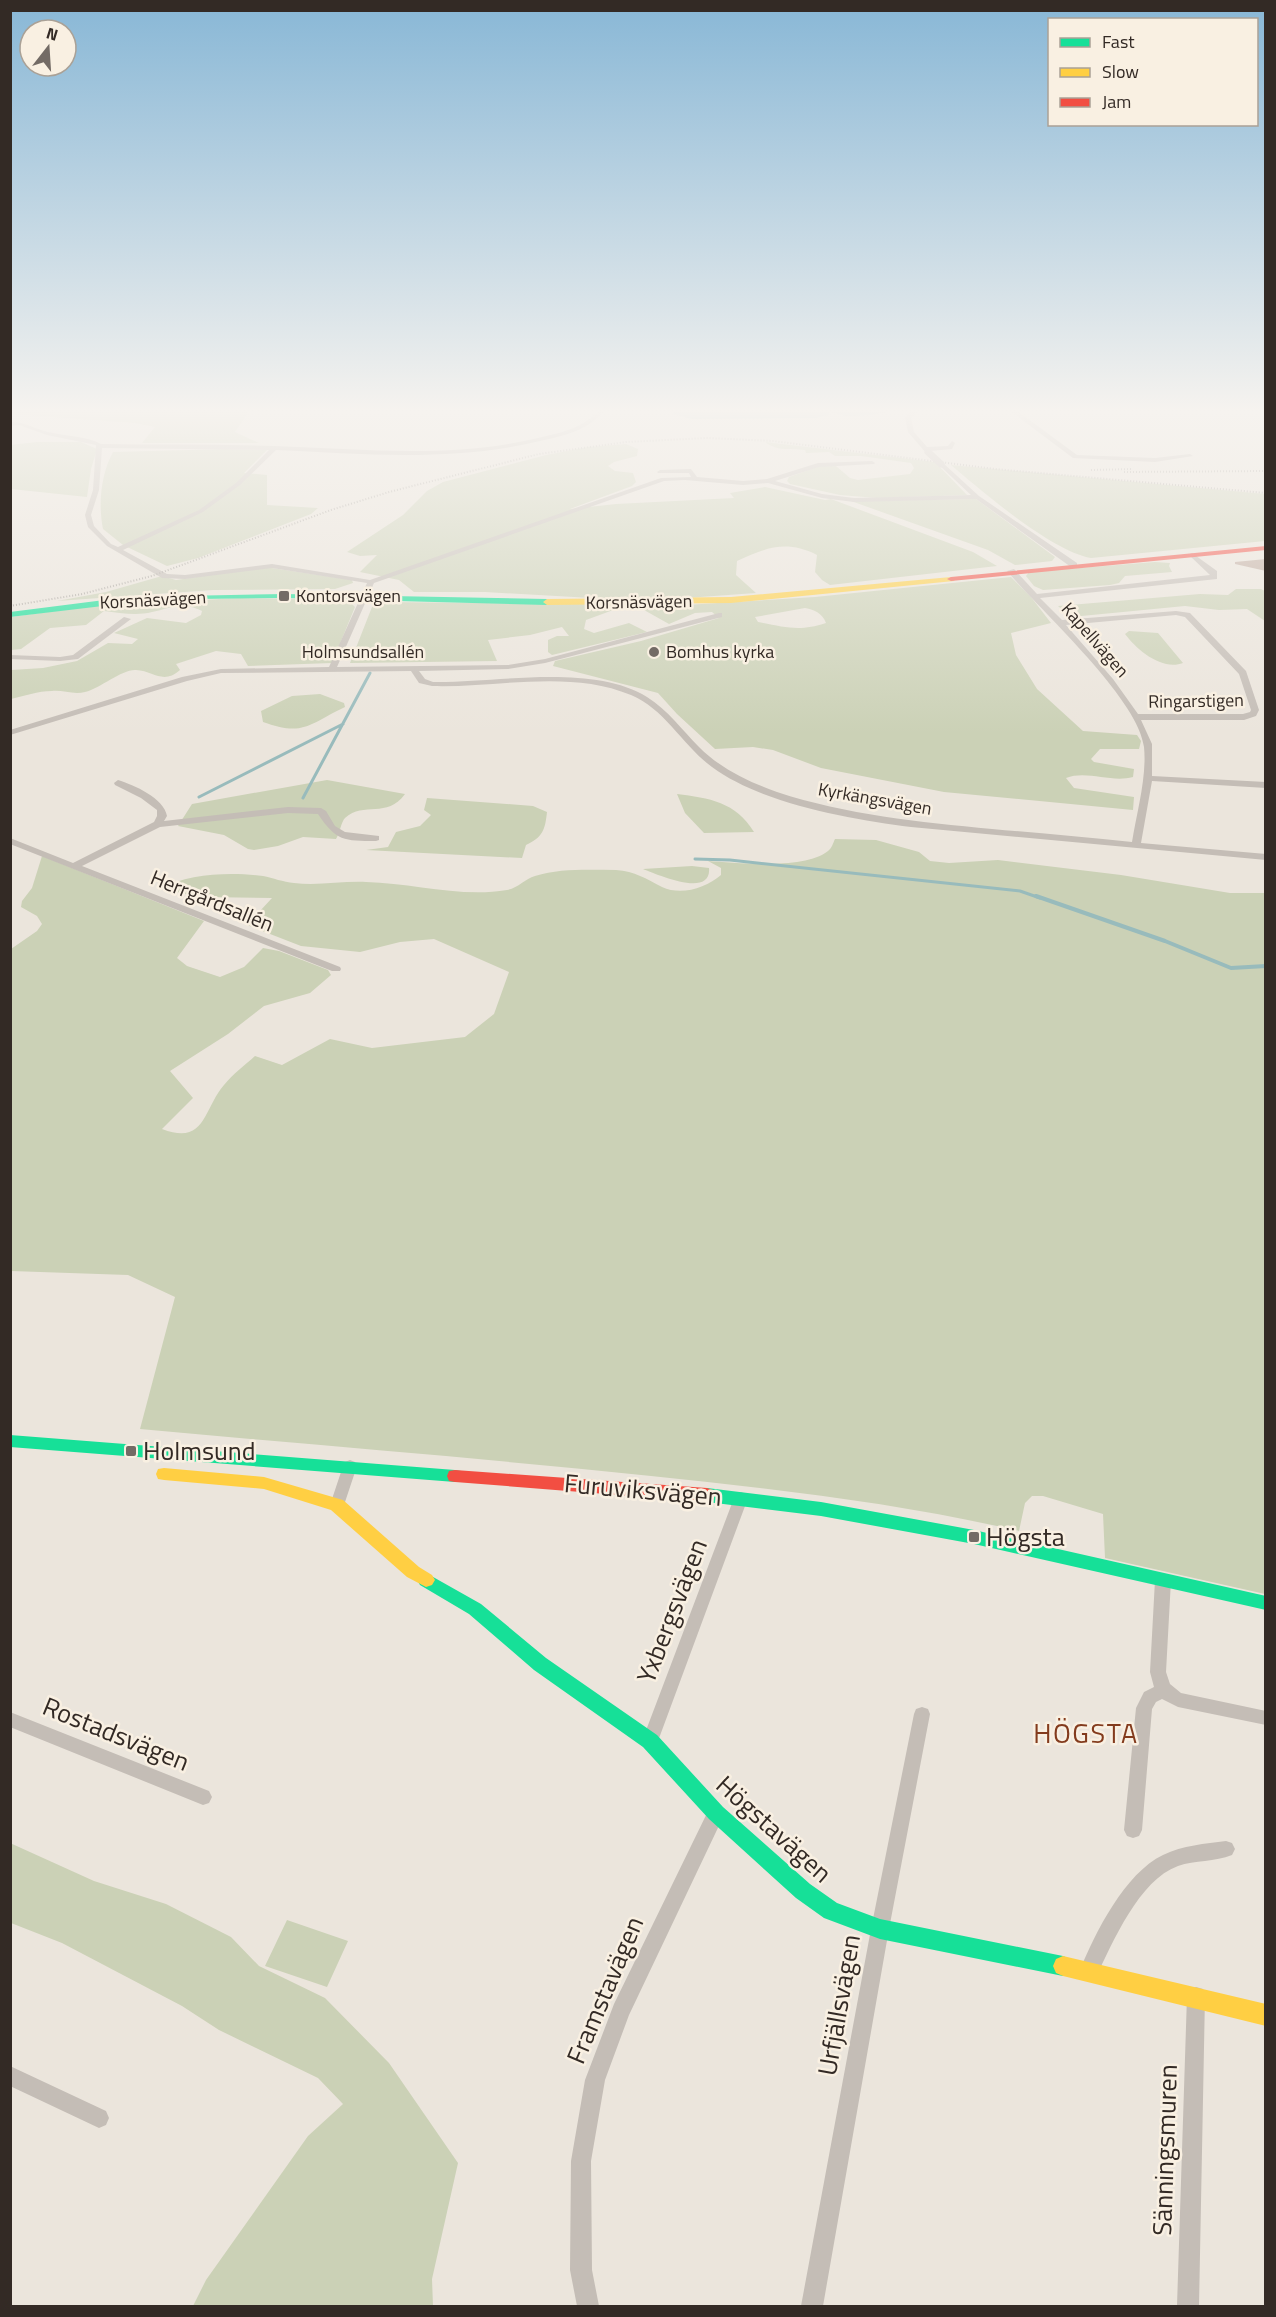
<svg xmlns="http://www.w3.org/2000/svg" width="1276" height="2317" viewBox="0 0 1276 2317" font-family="'Titillium Web',sans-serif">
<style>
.green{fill:#cbd1b6;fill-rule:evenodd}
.water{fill:#98bbbc}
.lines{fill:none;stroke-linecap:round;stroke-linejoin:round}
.stream-far1{stroke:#98bbbc;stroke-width:3}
.stream{stroke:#98bbbc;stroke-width:4}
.building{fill:#bfaa9e}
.street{fill:#c4bdb6;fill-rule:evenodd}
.fast{fill:#16e098;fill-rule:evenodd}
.slow{fill:#ffcf43;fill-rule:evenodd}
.jam{fill:#f24e42;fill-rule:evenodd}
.rail{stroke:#aba6a0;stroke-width:2;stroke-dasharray:1 2;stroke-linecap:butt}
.street-bridge{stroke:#c4bdb6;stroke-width:7}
.poi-dot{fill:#736b65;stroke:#f9f0e2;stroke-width:2}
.labels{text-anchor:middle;stroke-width:5;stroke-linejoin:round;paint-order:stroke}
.far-poi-label{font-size:18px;fill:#332a25;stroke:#f9f0e2;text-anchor:start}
.far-street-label{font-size:18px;fill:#332a25;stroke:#f9f0e2}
.street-label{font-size:21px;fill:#332a25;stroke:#f9f0e2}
.near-poi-label{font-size:26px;fill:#332a25;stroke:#f9f0e2;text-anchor:start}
.near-street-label{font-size:26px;fill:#332a25;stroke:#f9f0e2}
.near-neighbourhood-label{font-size:27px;letter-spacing:1.5px;fill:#833b1d;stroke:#f9f0e2}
</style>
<rect width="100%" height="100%" fill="#ebe5dc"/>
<path class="green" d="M11 410H250L235 432 259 443H142L155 427 135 423 11 414Z
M37 442H81L97 449 91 469 87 497 11 489 10 445Z
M765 442 935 462 967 495 877 498 840 495 790 484 787 481 789 477 820 466H836L850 478 858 480 910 474 914 468 911 463 861 456H835L829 452 806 453 805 450C789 448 779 452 765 442Z
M626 444 638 449 637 456 614 462 608 466 615 471 633 473 636 482 632 486 570 509 616 504 734 498 730 493 765 487 825 500 831 499 973 552 997 566 830 585 822 580 815 572 817 555C787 540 767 547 737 561L736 575 756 593 686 598 609 599 485 592H414L399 580 360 572 377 555 360 556 347 552 403 515 427 491 443 482 546 455 588 447Z
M226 449 267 450 244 473 267 475V505L318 508 311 514 198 558 167 566 123 545 103 529C98 504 101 474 113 452Z
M951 465 1265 494V541L1091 558C1051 551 983 492 951 465Z
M976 499 1055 557 1052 561 1015 565 988 550 851 501Z
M1155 562 1170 563 1169 566 1172 572 1125 576 1119 583 1110 585 1043 590 1034 586 1026 576 1029 572Z
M265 567 352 580 353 583 335 589 213 590 57 601 106 592 162 576 176 580Z
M1011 577 1031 597 1051 623 1011 633 1016 655 1037 689 1083 731 1137 735 1141 741 1139 749H1100L1091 759 1094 762 1134 769 1133 777C1111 783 1087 770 1066 778L1074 788 1134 797 1133 810 944 792 821 768 773 750 753 747 715 749 677 714 658 693 553 666 555 661 641 641 719 618 712 612 695 613 669 624 644 610 616 609 586 620 584 629 594 633 629 623 647 632 552 655 548 652V640L557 636H569L562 627 530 635 488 640 497 661 350 663 372 607 383 602 685 605 815 597ZM805 608C815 610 822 613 826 623 799 632 785 627 758 622L755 617Z
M1236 589H1261L1265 591V621L1247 609 1219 610 1185 606 1071 617 1058 606 1200 594 1228 595Z
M241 598 348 600 355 607 332 663 248 666 241 654 216 651 176 664 180 670C163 685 154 671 136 670 122 669 101 688 85 692 74 695 63 690 52 691 38 691 24 696 11 699V670L43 668 77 661 108 643 132 644 138 639 114 633 147 618 186 623 201 615 202 611C180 601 173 608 152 612 137 616 120 613 104 611L86 625 50 628 21 649 11 650V617L128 601 160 602Z
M1129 631 1158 633 1183 663C1162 671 1137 650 1125 634Z
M320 694 344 703 345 707C309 724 304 737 263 722L261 711 292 696Z
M327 780 405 794C387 819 364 801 345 818 341 822 340 833 336 839L303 837 278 846 254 850 248 849 224 835 178 826 192 804Z
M677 794C709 798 736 802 754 832L704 833 685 813Z
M427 798 533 806 547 812C545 830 543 837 526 845L522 858 366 850 388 847 396 832 420 826 431 815 424 810Z
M835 839 876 840 919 852 930 861 949 863 998 860 1121 875 1230 893H1265V1594L1105 1558 1103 1514 1043 1496H1032L1025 1503 1019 1531C899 1503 775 1489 651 1476 481 1458 310 1445 140 1429L175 1297 128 1275 11 1271V949L37 931 42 924 37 916 21 907 22 901 32 888 42 856 204 921 177 958 187 966 220 977 244 967 263 948 279 951 328 970 331 975 310 993 264 1006 228 1034 170 1071 193 1098 162 1129C206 1146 203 1109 224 1085 233 1074 245 1065 255 1056L282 1065 330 1039 372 1048 465 1037 494 1014 509 972 434 939 400 942 360 952 301 946 247 925 272 898 202 897 160 889C189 873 231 872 263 876 273 878 283 882 294 883 317 886 342 881 366 882 412 883 461 898 507 890 518 888 525 879 535 876 561 868 589 870 616 870 635 871 646 879 662 887 681 896 706 888 721 875V868L708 861C737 863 805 870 828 851 832 848 833 843 835 839Z
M692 866 709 868C712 899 656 874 643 869Z
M10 1843 94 1881 166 1904 231 1937 259 1966 325 1998 389 2063 458 2163 432 2279 433 2306H193L206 2280 308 2136 343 2104 318 2078 219 2030 182 2006 62 1943 11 1923Z
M287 1920 348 1941 327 1987 265 1966Z"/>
<path class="water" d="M674 410H896L872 415 846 416 830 412 828 415 816 418 692 419 673 414Z"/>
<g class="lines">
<path class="stream-far1" d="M199 797 343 724
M303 798 370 673
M695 859 730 860 1020 891 1040 898"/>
<path class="stream" d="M1036 896 1165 941 1231 968 1266 966"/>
</g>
<path class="building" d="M1266 559V571L1235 564V562Z"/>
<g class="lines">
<path class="street" d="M599 410H605C589 430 564 436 540 441 453 462 364 454 276 450L240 485 203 512 123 550 167 574 185 575 272 564 370 580 661 478 691 477 689 473H658L657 472 660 470 691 469 697 477 743 481 767 479 818 463 872 461 875 463 874 464 819 467 775 481 822 494 854 498 971 495 938 464 943 463 979 496 1077 563V567H1071L976 499 854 502 822 498 768 483 743 485 685 480 664 481 374 583 337 667 508 665 545 659 719 613H722V617L545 663 508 669 419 671 425 679 433 682C496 683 592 663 647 697 668 710 682 730 699 747 721 769 749 782 777 792 847 815 919 822 992 829 1038 833 1085 837 1132 842 1137 811 1147 777 1144 747 1139 699 1040 610 1007 571L1014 569 1037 594 1210 575 1190 556 1188 555 1192 553 1217 571V579L1040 598 1062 620 1176 611 1190 613 1246 671 1259 710 1256 716 1244 720H1141L1152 744V776L1266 782V788L1152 781 1141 843 1266 854V860L911 827C850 819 762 804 712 767 683 746 665 709 631 695 569 669 496 688 432 686L419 683 411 671 221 673 187 681 10 735V730L182 677 221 669 329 667 367 583 272 568 185 579 162 578 107 546 88 527 85 515 93 490 96 445 47 435 19 425 10 426V422C24 421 35 429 48 432 65 436 86 436 101 444 159 445 217 444 274 446 363 449 451 459 538 438 560 433 584 428 599 410ZM102 448 269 450 236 483 199 510 118 547 111 544 94 526 91 515 99 490ZM1176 615 1185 617 1239 674 1251 710 1250 712 1243 714H1138L1113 679 1066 625Z
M913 410H920L911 418 914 432 927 447 948 446 952 441 955 443 952 449 930 451V453H926L908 432 905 417Z
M1009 410H1016L1077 455 1155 458 1190 454 1193 456 1155 462 1073 458Z
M124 617 131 619 78 659 60 661 10 659V655L60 657 73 655Z
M118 780C134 785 164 798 167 816L164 821 288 807 321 808 326 811 335 826 345 832 379 836V840L376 841C344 841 336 841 318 814L288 813 160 827 82 866 340 967 341 969 340 971H332L10 844V838L73 863 154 822 157 816V810L141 798 115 785 114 783Z
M350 1460 355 1462 357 1466 344 1505 342 1509 337 1511 332 1509 330 1505 343 1466 345 1462Z
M741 1492 746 1494 748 1498 658 1741 656 1746 650 1749 644 1746 642 1741 734 1498 736 1494Z
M1163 1574 1168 1575 1171 1580 1166 1672 1170 1684 1181 1693 1266 1711V1725L1178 1707 1162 1699 1156 1702 1152 1709 1142 1830 1139 1836 1133 1838 1127 1836 1124 1830 1136 1708 1144 1692 1154 1687 1150 1672 1155 1580 1158 1575Z
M922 1707 928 1709 930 1714 889 1929 823 2306H801L871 1929 914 1714 916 1709Z
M10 1712 209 1791 212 1797 209 1803 203 1805 10 1727Z
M716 1805 722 1807 725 1813 629 2015 605 2080 591 2161 592 2270 599 2306H577L570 2270 571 2161 585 2080 614 2004 710 1807Z
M1226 1841 1232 1843 1235 1849 1232 1855C1215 1862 1195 1860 1178 1866 1139 1880 1113 1942 1096 1977L1089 1979 1082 1977 1080 1970C1095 1933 1125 1873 1163 1855 1183 1845 1205 1844 1226 1841Z
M1196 1987 1203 1989 1205 1996 1199 2306H1177L1187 1996 1189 1989Z
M10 2066 106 2111 109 2118 106 2125 99 2128 10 2086Z"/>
<path class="fast" d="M284 594 547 599 551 602 547 605 284 598 196 599 128 603 10 617V612L128 597Z
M10 1435 455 1470 461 1471 463 1476 461 1481 455 1482 10 1447Z
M707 1488 821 1502 974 1530 1266 1596V1610L974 1544 821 1516 707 1502 701 1500 699 1495 701 1490Z
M426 1573 481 1604 546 1658 657 1735 723 1807 810 1884 837 1903 880 1919 1063 1956 1070 1959 1073 1966 1070 1973 1063 1976 880 1939 824 1918 796 1898 709 1819 643 1747 534 1670 469 1614 420 1585 417 1580 420 1575Z"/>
<path class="slow" d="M951 577 955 579 954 581 731 603 547 605 543 602 547 599 731 597Z
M164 1468 264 1477 343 1500 419 1567 432 1575 435 1580 432 1585 426 1587 407 1577 331 1510 264 1489 164 1480 158 1479 156 1474 158 1469Z
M1063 1956 1266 2004V2026L1063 1976 1056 1973 1053 1966 1056 1959Z"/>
<path class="jam" d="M1266 546V550L951 581 947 579 951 577Z
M455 1470 707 1488 713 1490 715 1495 713 1500 707 1502 455 1482 449 1481 447 1476 449 1471Z"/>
<path class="rail" d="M1091 470 1133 469
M1124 472 1266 471
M10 606 82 594 152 576 331 510 389 492 539 454 626 442 707 438 773 441 995 469 1266 493"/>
<path class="street-bridge" d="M928 452 941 464"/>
</g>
<linearGradient id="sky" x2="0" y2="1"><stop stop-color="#88b7d6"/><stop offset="0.56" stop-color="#f6f3ef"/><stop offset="1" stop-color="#f6f3ef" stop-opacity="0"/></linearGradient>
<rect width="1276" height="734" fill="url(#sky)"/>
<g class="poi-dot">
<rect x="278" y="590" width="12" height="12" rx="3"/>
<circle cx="654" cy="652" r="6"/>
<rect x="125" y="1445" width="12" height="12" rx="3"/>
<rect x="968" y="1531" width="12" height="12" rx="3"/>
</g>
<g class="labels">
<g class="far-poi-label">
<text x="296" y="602">Kontorsvägen</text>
<text x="666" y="658">Bomhus kyrka</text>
</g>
<g class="far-street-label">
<text transform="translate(153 600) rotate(-3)" y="6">Korsnäsvägen</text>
<text transform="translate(639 602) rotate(-1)" y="6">Korsnäsvägen</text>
<text transform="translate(1095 640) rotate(49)" y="6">Kapellvägen</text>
<text x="363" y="658">Holmsundsallén</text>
<text transform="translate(1196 701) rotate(-1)" y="6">Ringarstigen</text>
<text transform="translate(875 799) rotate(10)" y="6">Kyrkängsvägen</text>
</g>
<g class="street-label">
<text transform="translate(212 901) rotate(22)" y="7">Herrgårdsallén</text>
</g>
<g class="near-poi-label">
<text x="143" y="1460">Holmsund</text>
<text x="986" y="1546">Högsta</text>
</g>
<g class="near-street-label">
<text transform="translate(643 1490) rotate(5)" y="9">Furuviksvägen</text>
<text transform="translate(672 1611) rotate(-69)" y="9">Yxbergsvägen</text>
<text transform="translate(116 1734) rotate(22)" y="9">Rostadsvägen</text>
<text transform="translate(774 1829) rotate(42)" y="9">Högstavägen</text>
<text transform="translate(605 1990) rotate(-67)" y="9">Framstavägen</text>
<text transform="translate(839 2005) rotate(-80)" y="9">Urfjällsvägen</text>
<text transform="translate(1165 2150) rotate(-88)" y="9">Sänningsmuren</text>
</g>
<g class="near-neighbourhood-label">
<text x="1086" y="1743">HÖGSTA</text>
</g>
</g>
<rect width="1276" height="2317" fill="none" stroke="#332a25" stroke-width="24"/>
<rect x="1048" y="18" width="210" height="108" fill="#f9f0e2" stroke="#aaa196" stroke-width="1.5"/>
<rect x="1060" y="38" width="30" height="9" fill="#16e098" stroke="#aaa196" stroke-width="1.5"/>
<text x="1102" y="48" font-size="18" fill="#332a25">Fast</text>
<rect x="1060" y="68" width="30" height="9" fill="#ffcf43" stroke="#aaa196" stroke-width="1.5"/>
<text x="1102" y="78" font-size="18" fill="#332a25">Slow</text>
<rect x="1060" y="98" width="30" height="9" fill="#f24e42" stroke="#aaa196" stroke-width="1.5"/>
<text x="1102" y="108" font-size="18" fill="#332a25">Jam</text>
<g transform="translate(48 48) rotate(17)"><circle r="28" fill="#f9f0e2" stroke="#aaa196" stroke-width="1.5"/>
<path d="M0-4.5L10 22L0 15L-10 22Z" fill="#736b65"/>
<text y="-9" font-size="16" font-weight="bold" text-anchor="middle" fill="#332a25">N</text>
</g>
</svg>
